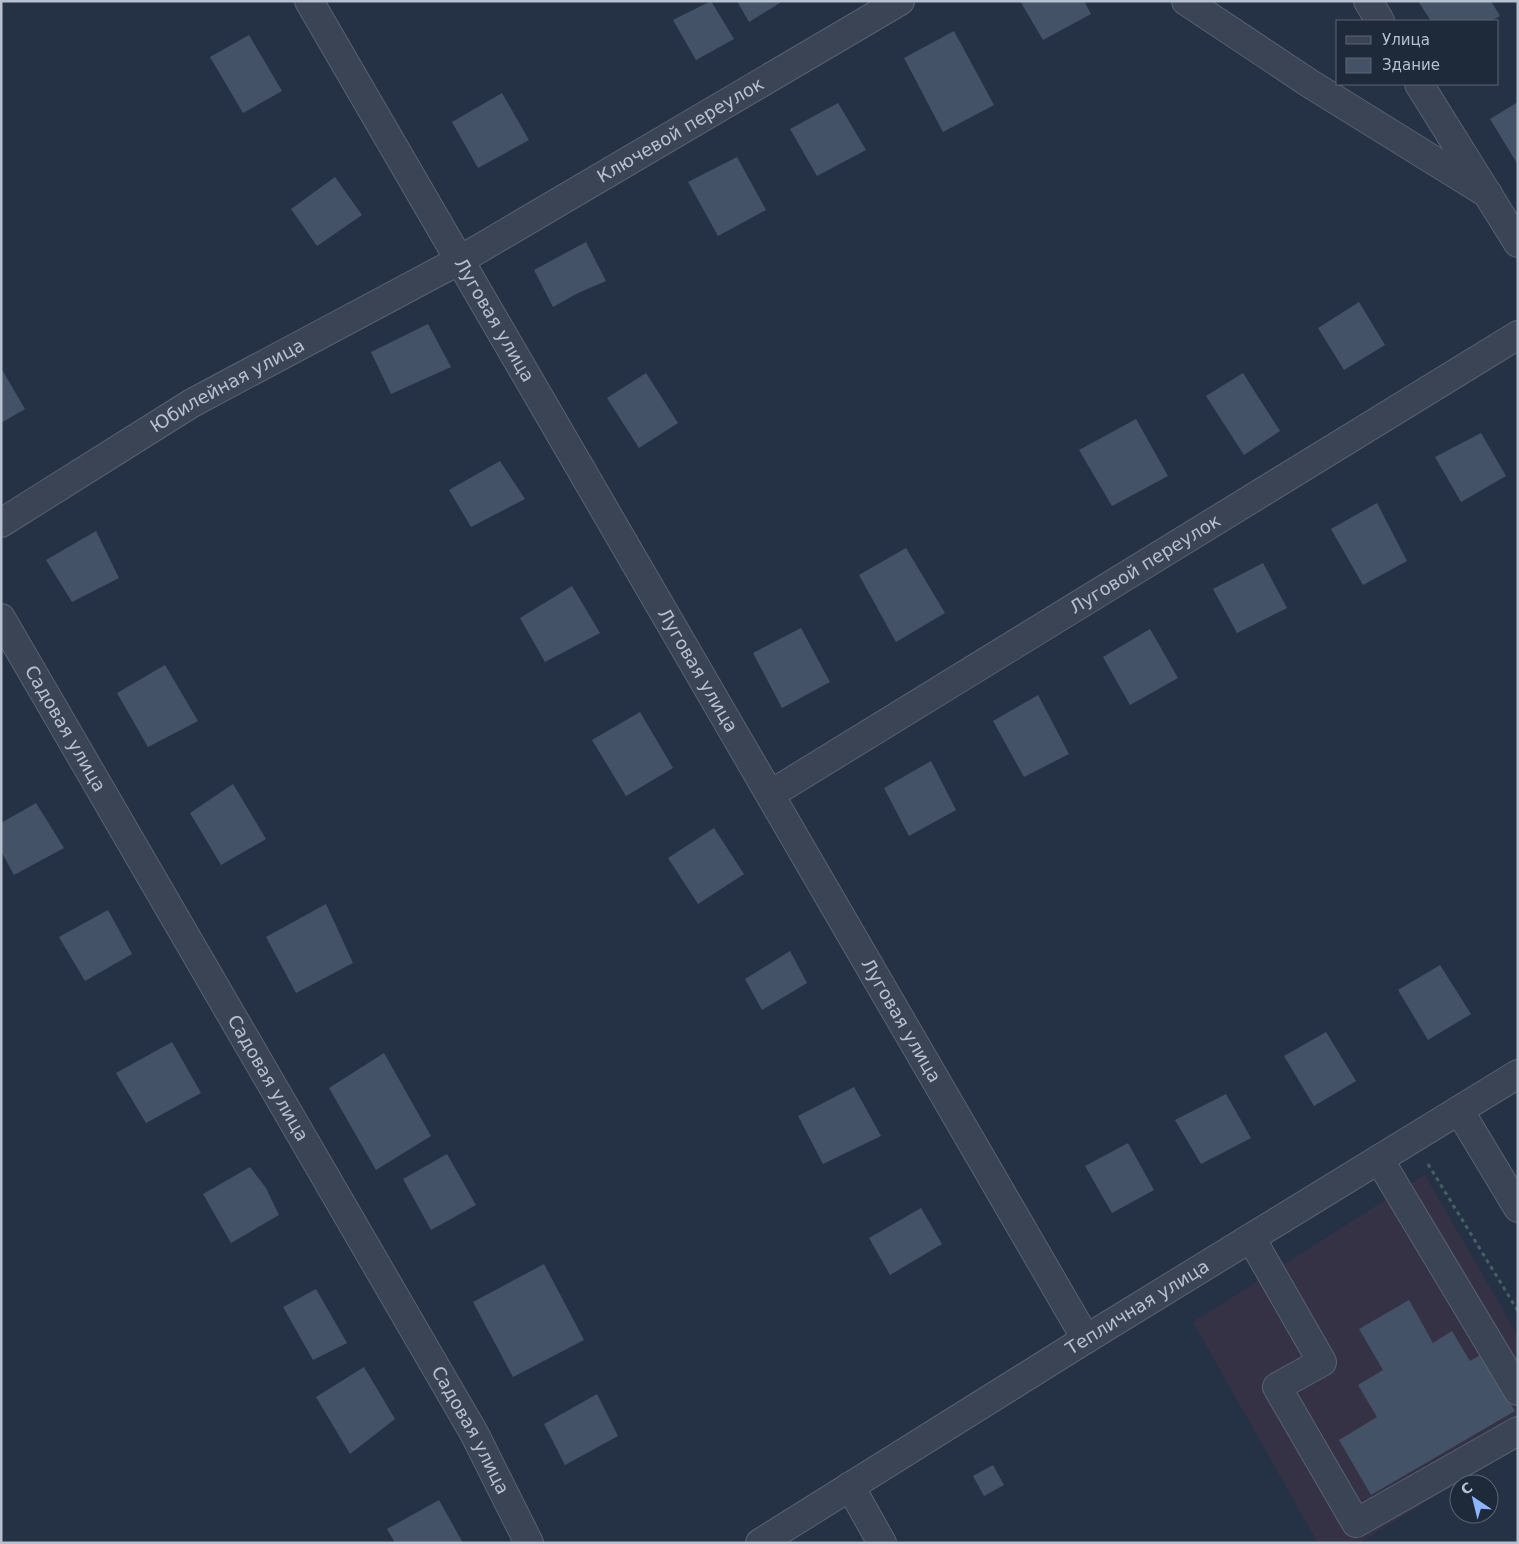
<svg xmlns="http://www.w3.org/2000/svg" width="1519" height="1544" viewBox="0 0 1519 1544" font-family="'DejaVu Sans',sans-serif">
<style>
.medical{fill:#353245}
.building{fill:#445268}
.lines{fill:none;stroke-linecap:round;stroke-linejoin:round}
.minor-casing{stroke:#586272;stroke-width:30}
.path{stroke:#465f62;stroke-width:3;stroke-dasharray:4 4;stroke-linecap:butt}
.minor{stroke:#3a4455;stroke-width:28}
.labels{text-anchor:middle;stroke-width:4;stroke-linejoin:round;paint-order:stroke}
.street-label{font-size:18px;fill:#b7c0ce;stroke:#1e293a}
</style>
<rect width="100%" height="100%" fill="#253246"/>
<path class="medical" d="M1425 1175 1518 1336V1445L1359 1543H1318L1193 1322Z"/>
<path class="building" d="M711 1 734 39 696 60 673 20Z
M737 1H783L749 22Z
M1020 1H1084L1091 14 1043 40Z
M1418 1H1491L1500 16 1491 21H1431Z
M954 31 994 105 943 132 904 58Z
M249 35 282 91 243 113 210 57Z
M502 93 529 140 478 168 452 122Z
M1518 102V165L1490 119Z
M838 103 866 150 817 176 790 129Z
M737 157 766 210 718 236 688 182Z
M335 177 362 215 317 246 291 209Z
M586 242 606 281 578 293 553 307 534 270Z
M1359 302 1385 345 1344 370 1318 328Z
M428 324 451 367 391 394 371 352Z
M1 368 25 409 1 423Z
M646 373 678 423 639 448 607 398Z
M1243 373 1280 431 1244 455 1206 396Z
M1136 419 1168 476 1112 506 1079 450Z
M1481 433 1506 476 1461 502 1435 457Z
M500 461 525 499 471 527 449 490Z
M1377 503 1407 561 1363 585 1331 529Z
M96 531 119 578 72 602 46 560Z
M906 548 945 613 896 642 859 575Z
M1263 563 1287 608 1237 633 1213 589Z
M572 586 600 633 545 662 520 618Z
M801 628 830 682 782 708 753 653Z
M1150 629 1178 678 1130 705 1103 657Z
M165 665 198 721 148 747 117 693Z
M1038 695 1069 754 1024 777 993 721Z
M640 712 673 768 626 796 592 740Z
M931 761 956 810 909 836 884 788Z
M233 784 266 839 221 865 190 813Z
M36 803 64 848 14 875 1 851V823Z
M714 828 744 874 698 904 668 858Z
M326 904 353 963 296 993 266 937Z
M108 910 132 954 85 981 59 937Z
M790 951 807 983 762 1010 745 979Z
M1440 965 1471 1014 1428 1040 1398 990Z
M1326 1032 1356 1081 1314 1106 1284 1056Z
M172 1042 201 1093 146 1123 116 1073Z
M384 1053 431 1136 376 1170 329 1088Z
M854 1087 881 1136 823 1164 798 1116Z
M1226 1094 1251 1138 1201 1164 1175 1120Z
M1128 1143 1154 1190 1112 1213 1085 1166Z
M447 1154 476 1205 431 1230 403 1179Z
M250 1167 266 1188 279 1215 231 1243 203 1194Z
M921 1208 942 1244 890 1275 869 1238Z
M544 1264 584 1340 513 1377 473 1302Z
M316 1289 347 1343 313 1360 283 1307Z
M1409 1300 1433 1343 1452 1331 1470 1361 1482 1354 1515 1411 1371 1495 1339 1440 1377 1417 1358 1385 1383 1370 1359 1329Z
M364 1367 395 1419 350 1454 316 1397Z
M597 1394 618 1436 565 1465 544 1424Z
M993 1465 1004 1485 984 1496 973 1476Z
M439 1500 463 1543H395L387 1529Z"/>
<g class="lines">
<defs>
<g id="minor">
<path id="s1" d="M309 1 1086 1339"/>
<path d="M1186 1 1309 83 1488 194"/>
<path d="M1368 1 1380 21"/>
<path d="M1419 84 1518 243"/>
<path id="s2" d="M1 523 192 403 460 260 900 1"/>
<path id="s3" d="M1 618 474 1433 529 1543"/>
<path id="s4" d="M771 794 1518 335"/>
<path d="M1459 1110 1518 1208"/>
<path d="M1379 1159 1518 1391"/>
<path d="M1251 1238 1322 1362 1277 1387 1356 1523 1518 1431"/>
<path d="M850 1486 882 1543"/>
<path id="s5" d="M760 1543 1086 1339 1518 1074"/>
</g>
</defs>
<use href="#minor" class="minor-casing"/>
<path class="path" d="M1428 1164 1518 1311"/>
<use href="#minor" class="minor"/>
</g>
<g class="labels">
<g class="street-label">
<text dy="6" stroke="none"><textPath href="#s2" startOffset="785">Ключевой переулок</textPath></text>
<text dy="6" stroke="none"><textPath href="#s1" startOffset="369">Луговая улица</textPath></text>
<text dy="6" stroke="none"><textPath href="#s2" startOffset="265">Юбилейная улица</textPath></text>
<text dy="6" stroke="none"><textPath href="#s4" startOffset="439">Луговой переулок</textPath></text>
<text dy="6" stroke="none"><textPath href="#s1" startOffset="774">Луговая улица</textPath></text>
<text dy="6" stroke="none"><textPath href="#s3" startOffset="128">Садовая улица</textPath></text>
<text dy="6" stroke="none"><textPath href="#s1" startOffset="1179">Луговая улица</textPath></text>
<text dy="6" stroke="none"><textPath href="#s3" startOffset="532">Садовая улица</textPath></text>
<text dy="6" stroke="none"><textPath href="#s5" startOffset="445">Тепличная улица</textPath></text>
<text dy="6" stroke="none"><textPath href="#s3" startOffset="938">Садовая улица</textPath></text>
</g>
</g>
<rect width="1519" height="1544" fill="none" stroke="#b7c0ce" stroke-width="5"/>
<rect x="1336" y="20" width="162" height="65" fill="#1e293a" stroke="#5b6575"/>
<rect x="1346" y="36" width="25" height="8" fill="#3a4455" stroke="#5b6575"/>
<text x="1382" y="45" font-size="15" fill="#b7c0ce">Улица</text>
<rect x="1346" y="58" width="25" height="15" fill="#445268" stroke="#5b6575"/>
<text x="1382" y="70" font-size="15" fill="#b7c0ce">Здание</text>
<g transform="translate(1474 1499) rotate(325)"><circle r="24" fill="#1e293a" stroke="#5b6575"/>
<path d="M0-4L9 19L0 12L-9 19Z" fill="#8cb6ff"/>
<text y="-8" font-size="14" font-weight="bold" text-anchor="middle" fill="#b7c0ce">С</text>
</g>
</svg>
